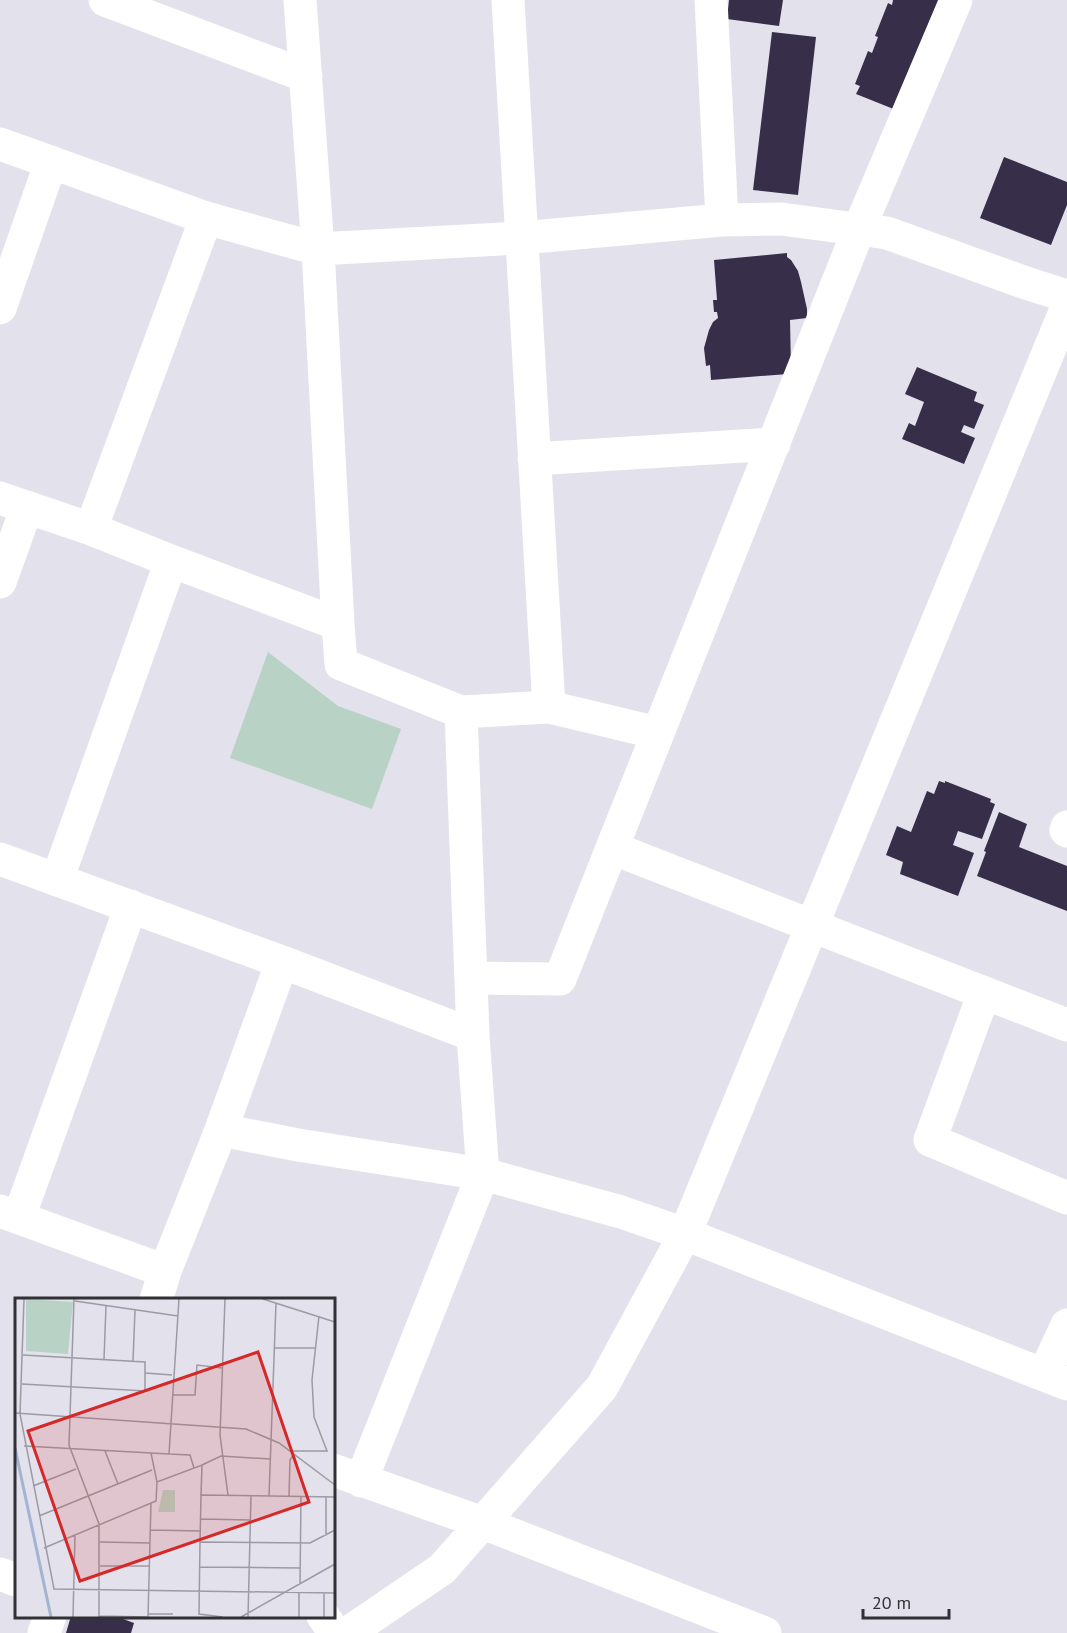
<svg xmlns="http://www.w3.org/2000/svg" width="1067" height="1633" viewBox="0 0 1067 1633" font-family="'PT Sans',sans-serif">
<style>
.green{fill:#b8d3c5}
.building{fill:#372f49}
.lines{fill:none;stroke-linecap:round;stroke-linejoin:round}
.minor{stroke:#fff;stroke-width:33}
.inset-river{fill:none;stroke:#a1b4d1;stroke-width:3}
.inset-road{fill:none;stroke:#9c9aa2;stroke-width:1.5}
.view{fill:#d62828;fill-opacity:0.15;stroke:#d62828;stroke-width:3}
.inset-edge{fill:none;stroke:#313034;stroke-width:3}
</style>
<rect width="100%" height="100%" fill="#e3e1eb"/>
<path class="green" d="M268 652 338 706 401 729 372 809 230 758Z"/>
<path class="building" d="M729 0H783L779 26 727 19Z
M893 0H939L896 110 856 94 860 86 855 84 868 51 872 53 878 37 875 36 888 3 892 5Z
M772 32 816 37 798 195 753 190Z
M1004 157 1067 182V205L1051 245 980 218Z
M787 253V257L791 260 798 271 801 282 807 309V318L790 320 791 368 788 374 711 380 710 365 706 366 704 348 709 330 713 322 718 318 717 312H714L713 300H717L714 260Z
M917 367 977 392 974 401 984 405 974 429 964 425 961 432 975 438 964 464 902 439 909 423 915 426 924 402 905 394Z
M939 781 945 783V781L991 799 990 802 995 804 982 839 958 831 953 845 974 853 958 896 900 874 903 862 886 855 897 826 911 832 927 791 934 794Z
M999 812 1027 824 1019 847 1067 866V911L977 876 986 852 984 851Z
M71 1616H115L134 1623 131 1633H66Z"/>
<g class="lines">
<path class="minor" d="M105 0 306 76
M300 0 318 249 338 624 341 664 461 712
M508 0 549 707
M711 0 722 220
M0 144 206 218 318 249 521 238 722 220 781 219 887 233 1026 283 1067 296
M0 308 51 162
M534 459 774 444
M0 498 91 529 171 561 338 624
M91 529 206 218
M0 582 27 507
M658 733 612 848 1067 1025
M1067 827 1066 830 1067 831
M0 859 282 962 221 1130 165 1271 156 1300
M57 880 171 561
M282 962 473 1035 461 712 549 707 658 733 859 229 956 0
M471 978 560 979 612 848
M984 993 930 1140 1067 1198
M221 1130 298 1145 483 1174 621 1212 685 1234 1067 1384
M0 1211 165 1271
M19 1217 131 906
M1044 1375 1067 1325
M333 1470 483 1523 765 1633
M361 1481 483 1174 473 1035
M0 1574 16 1580
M323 1616 335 1633
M44 1633 50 1616
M348 1633 442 1569 602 1387 685 1234 1067 307"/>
</g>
<g transform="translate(15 1298)">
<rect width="320" height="320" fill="#e3e1eb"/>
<path d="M11 1 58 4 53 56 11 53ZM148 192H160V214H143Z" fill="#b8d3c5"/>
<path class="inset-river" d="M0 150 36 319"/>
<path class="inset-road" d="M9 1 5 116 39 291 320 295M59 1 54 147 84 226V319M210 1 205 137 213 197M248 1 320 24M60 3 163 18M259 50H301M89 61 91 8M118 63 120 12M130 75 157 77M7 86 130 93V64L8 57M157 97H180L182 67 207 70M0 115 231 131 264 145 320 187M9 148 136 155 142 184 187 167 186 197M90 153 103 186M276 153H312L299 119 297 82 304 18M136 155 154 156 164 1M154 156 175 157 179 170M187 167 206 158 255 161M18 188 61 171M254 198 261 5M274 198 275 162 279 156M311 198V238M24 218 137 172M186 221 235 222M135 232 186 233M85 244 135 245M185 244 186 197 320 199M29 250 141 203 142 184M85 268H135M185 269 285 270M285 286 286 198M133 316H158M84 318 133 319M58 319 60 237M133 319 136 205M208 319 184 316 185 244 295 245 320 232M226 319 320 266M233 319 236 198M284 319V295M309 319V295"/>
<path class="view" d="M243 54 294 204 65 283 13 133Z"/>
<rect width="320" height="320" class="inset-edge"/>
</g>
<path d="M863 1609v9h86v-9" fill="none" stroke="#313034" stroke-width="3"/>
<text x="872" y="1609" font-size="18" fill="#313034" stroke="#e3e1eb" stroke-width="4.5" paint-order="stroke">20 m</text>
</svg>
